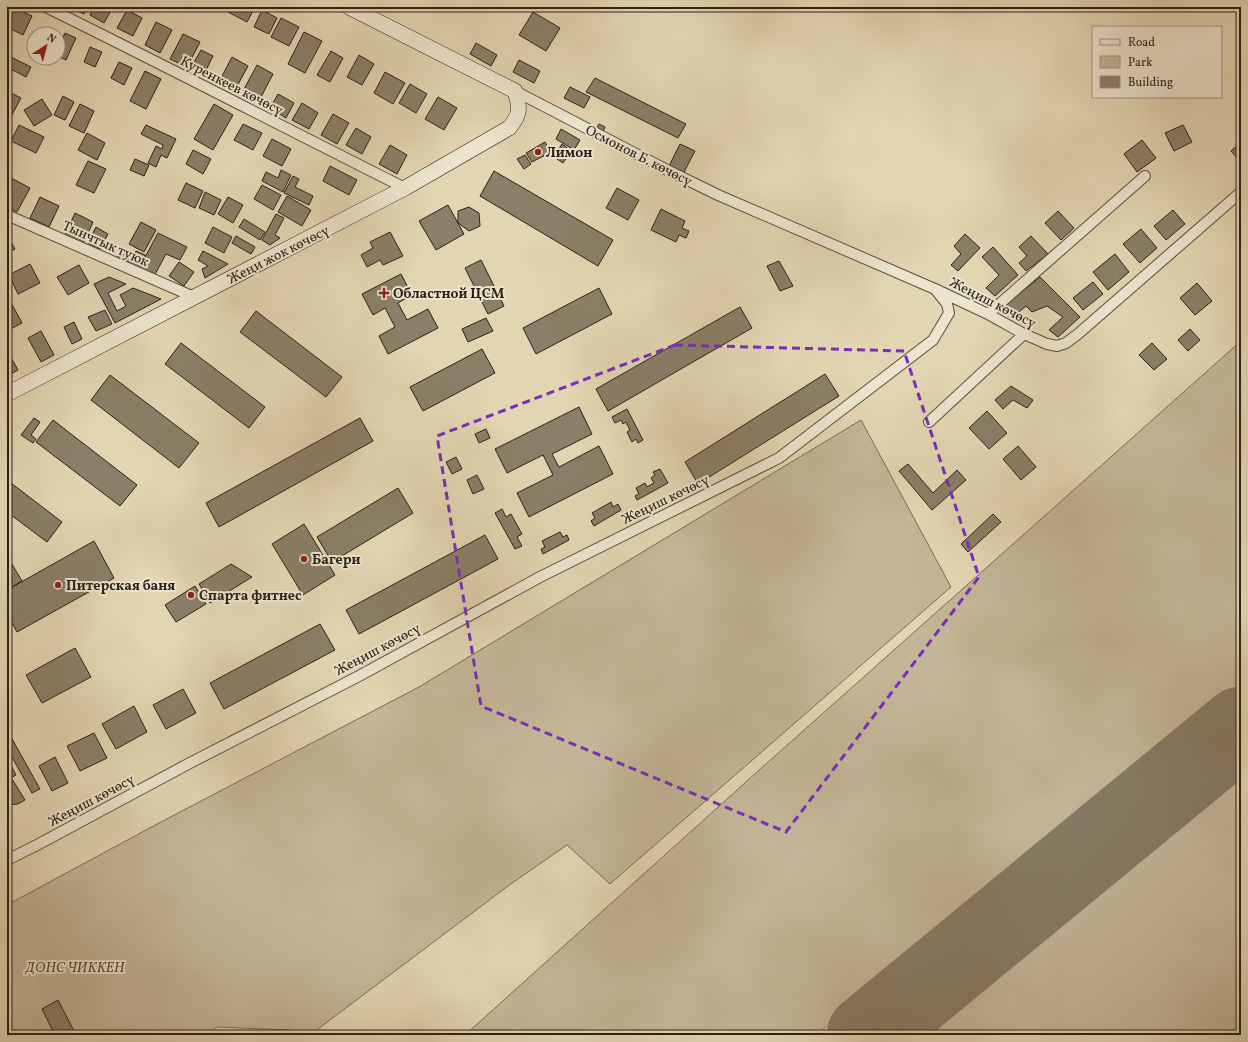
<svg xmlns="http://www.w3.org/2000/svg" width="1248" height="1042" viewBox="0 0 1248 1042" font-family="Vollkorn,serif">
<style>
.green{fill:#c3b698;stroke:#776c58}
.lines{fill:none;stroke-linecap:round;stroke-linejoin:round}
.runway{stroke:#867b65;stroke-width:81}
.building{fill:#8a7f68;stroke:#2b2118}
.street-casing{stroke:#594e3e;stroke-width:12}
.secondary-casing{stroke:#2b2118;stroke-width:16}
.street{stroke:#ece4cd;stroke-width:10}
.secondary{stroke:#ece4cd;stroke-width:15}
.marked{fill:none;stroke:#7b2cbf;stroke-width:3;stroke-dasharray:8 5;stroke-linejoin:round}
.poi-dot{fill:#8f2418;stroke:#ece4cd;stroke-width:1.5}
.labels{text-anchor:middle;stroke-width:4;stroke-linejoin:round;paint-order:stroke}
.street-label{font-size:14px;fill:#2b2118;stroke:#ece4cd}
.poi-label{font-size:14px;font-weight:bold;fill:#2b2118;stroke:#ece4cd;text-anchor:start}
.park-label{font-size:14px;font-style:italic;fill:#514638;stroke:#ece4cd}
</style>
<rect width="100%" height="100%" fill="#e2d5b2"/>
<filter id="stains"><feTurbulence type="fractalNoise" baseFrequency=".005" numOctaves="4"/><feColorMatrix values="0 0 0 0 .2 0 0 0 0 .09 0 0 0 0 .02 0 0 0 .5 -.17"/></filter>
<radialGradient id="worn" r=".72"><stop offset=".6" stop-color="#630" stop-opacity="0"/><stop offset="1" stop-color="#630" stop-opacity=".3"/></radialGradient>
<path class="green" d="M1241 341V686L816 1035H465L757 772Z
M861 420 951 587 610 884 567 845 512 883 310 1035H297L291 1030 218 1027 203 1035H7V905L159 823 419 687Z
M1241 769V1035H919Z"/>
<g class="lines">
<path class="runway" d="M867 1035 1241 727"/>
</g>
<path class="building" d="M13 7 32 16 23 35 7 27V18Z
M70 7H88L84 14Z
M94 7H113L104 23 90 15Z
M231 7H255L247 22 228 12Z
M127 10 142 18 133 36 117 28Z
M262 10 277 18 269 34 254 27Z
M533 12 560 28 546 51 519 35Z
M281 18 299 27 289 46 271 37Z
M156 22 172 30 160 53 145 45Z
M304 32 322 41 305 73 288 64Z
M65 33 76 38 66 60 58 56V49Z
M183 34 200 42 187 67 170 59Z
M476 43 497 55 491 66 470 54Z
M90 47 102 52 95 67 84 62Z
M201 50 213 56 204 74 191 68Z
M331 51 343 58 330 82 317 75Z
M7 55 31 67 26 77 7 67Z
M359 55 374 64 362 85 347 77Z
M232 57 248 66 236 88 220 80Z
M519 60 540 71 534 83 513 72Z
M119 62 132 68 124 85 111 78Z
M257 65 273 74 260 99 243 91Z
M145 71 161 79 146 109 130 101Z
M385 72 405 83 393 104 374 93Z
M595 78 686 124 678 138 586 92Z
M410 84 427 94 416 113 399 103Z
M570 87 590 97 584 108 564 98Z
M7 91 21 98 7 124Z
M278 94 294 103 286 118 270 108Z
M63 96 74 102 65 120 54 115Z
M438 97 457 108 444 130 425 119Z
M42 99 52 115 34 126 24 110Z
M302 103 318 113 309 129 292 120Z
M80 104 94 111 84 133 69 126Z
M214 104 233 115 213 150 194 139Z
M333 114 349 123 337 144 321 135Z
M243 124 262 133 253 150 234 140Z
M599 124 605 127 602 134 595 130Z
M19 125 44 137 36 153 11 141Z
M146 125 176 139 167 158 161 155 156 167 148 163 156 146 162 149 163 145 141 134Z
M1183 125 1192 142 1174 151 1165 133Z
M356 128 371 137 362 154 346 145Z
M561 129 580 140 574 150 556 139Z
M87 133 105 143 97 160 78 150Z
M272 139 291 149 282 166 263 156Z
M1142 140 1156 158 1137 172 1124 154Z
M545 142 551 152 532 162 526 153Z
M1241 142V162L1231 151Z
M562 144 571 151 563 163 554 157Z
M680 144 695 151 683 174 669 166Z
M390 145 407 155 397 174 379 164Z
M193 150 211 159 203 174 186 164Z
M525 155 531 164 524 169 517 159Z
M135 159 149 165 144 176 130 170Z
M88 161 106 169 94 193 76 185Z
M330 166 357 180 349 195 323 181Z
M281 170 291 175 283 192 262 181 266 172 278 178Z
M494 171 613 240 598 266 480 196Z
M293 176 299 179 295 187 313 196 309 205 284 193Z
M11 178 30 188 17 212 7 207V186Z
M186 183 203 191 195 208 178 200Z
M262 185 281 195 273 210 254 199Z
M617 188 639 200 628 220 606 208Z
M205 192 221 200 214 215 199 208Z
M287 196 311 210 302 226 278 212Z
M40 197 59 206 49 227 30 218Z
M228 197 243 205 233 223 218 214Z
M448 205 464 234 436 250 419 221Z
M469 207 479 213 480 226 469 231 458 223V211Z
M661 209 685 221 682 228 689 231 686 238 679 235 676 242 651 230Z
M1173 210 1185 224 1166 240 1154 226Z
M1058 211 1074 228 1061 240 1045 223Z
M75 213 93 222 83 244 65 235Z
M276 214 284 218 275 235 280 238 270 245 262 240Z
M244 219 265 232 260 240 239 227Z
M141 222 156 230 144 252 129 244Z
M96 227 108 234 100 249 88 243Z
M213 227 232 237 224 253 205 243Z
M1141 229 1157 248 1140 263 1123 244Z
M390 232 403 256 383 265 380 260 367 267 361 255 373 248 370 242Z
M158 233 187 247 180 260 166 254 153 278 138 270Z
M965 234 980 248 958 271 951 265 961 254 954 246Z
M7 235 15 249 7 253Z
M236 236 255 247 251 254 232 243Z
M1031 236 1048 254 1026 271 1019 263 1027 256 1019 247Z
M993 247 1018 275 995 296 986 288 999 275 982 257Z
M136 251 145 255 137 270 116 260 120 252 132 258Z
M203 251 228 264 205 278 202 269 208 266 198 260Z
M1115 254 1129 272 1108 290 1093 272Z
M481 260 504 306 488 314 465 268Z
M779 261 793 286 780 291 767 266Z
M179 262 194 272 184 286 169 276Z
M30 264 40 283 18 294 9 275Z
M79 265 89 283 68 295 57 277Z
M401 274 412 295 398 303 407 320 428 309 438 328 388 354 379 336 395 327 385 308 373 315 362 294Z
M109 277 126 284 108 293 117 311 126 306 120 295 133 288 161 299 115 323 94 284Z
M1040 277 1080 317 1058 337 1049 330 1063 317 1047 306 1032 312 1026 306 1014 316 1001 309Z
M1093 282 1103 294 1083 310 1073 298Z
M1197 283 1212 301 1195 315 1180 298Z
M599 288 612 314 536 354 523 328Z
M8 297 22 323 7 331V298Z
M740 307 752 328 608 411 596 389Z
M105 310 112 324 96 331 88 317Z
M256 311 342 377 326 397 240 332Z
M486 318 493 331 468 342 462 329Z
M74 322 82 339 72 344 64 327Z
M1190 329 1200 340 1188 351 1178 340Z
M41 331 54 355 41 362 28 338Z
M181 343 265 407 249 428 165 364Z
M1152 343 1167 359 1154 370 1139 355Z
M482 349 495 373 423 411 410 387Z
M9 354 18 370 7 376V355Z
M825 374 839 396 698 484 685 462Z
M110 375 199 443 179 468 91 400Z
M1011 386 1033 400 1027 408 1013 400 1003 409 995 400Z
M579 407 592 434 552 454 559 467 599 446 613 474 529 517 517 493 553 475 543 455 507 473 495 449Z
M627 409 643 440 638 443 636 439 632 442 627 432 630 430 626 422 623 424 621 420 615 423 612 417Z
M987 411 1007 433 989 449 969 428Z
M34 418 40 422 31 435 36 439 33 443 21 435Z
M360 418 373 441 219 527 206 503Z
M53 420 137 485 120 506 36 442Z
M486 429 490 438 479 443 475 434Z
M1018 446 1036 467 1021 480 1003 459Z
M456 457 462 469 452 474 446 462Z
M908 464 933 493 957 470 966 480 932 510 899 471Z
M660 469 668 483 637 500 635 496 639 494 636 488 645 483 647 487 654 483 651 478 655 475 653 472Z
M477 475 484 489 473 494 467 480Z
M7 480 62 522 47 542 7 512Z
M398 488 413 513 332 562 317 537Z
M611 502 613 507 618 504 621 510 594 526 591 521 595 518 592 513Z
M502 509 506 517 511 514 522 534 517 537 522 546 515 549 495 513Z
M993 514 1001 522 968 552 961 544Z
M304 524 335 575 303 595 272 544Z
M560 532 563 537 567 535 569 540 543 554 541 549 545 547 542 541Z
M485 535 498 559 359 634 346 610Z
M94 541 114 578 17 632 7 614V590Z
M7 556 22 581 7 590Z
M231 564 252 577 210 603 199 584Z
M195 586 206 604 176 622 165 605Z
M320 624 335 650 224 709 210 683Z
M75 648 91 677 42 703 26 675Z
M183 689 196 713 166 729 153 705Z
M134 706 147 732 116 749 102 724Z
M94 733 107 758 80 771 67 746Z
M11 737 40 789 32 793 7 748V739Z
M55 757 68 783 52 791 39 766Z
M7 758 16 775 7 780Z
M12 779 25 800 18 804 7 805V781Z
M58 1000 76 1035H55L42 1009Z"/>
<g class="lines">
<defs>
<path id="street" d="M46 7C166 66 285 128 405 188
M515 91 669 171 718 195 935 289 988 314 1024 334 1047 344 1057 346 1066 343 1078 334 1241 192
M7 215 194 297
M988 314 1145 176
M929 422 1024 334
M7 860 37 845 188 764 359 676 540 577 779 458 933 340 949 313 947 304 935 289"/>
<path id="secondary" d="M7 394 405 188 509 128C521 114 520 108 515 91L349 7"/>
</defs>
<use href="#street" class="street-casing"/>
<use href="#secondary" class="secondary-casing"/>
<use href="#street" class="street"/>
<use href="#secondary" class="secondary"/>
</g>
<path class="marked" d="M675 345 904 351 979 577 786 832 481 706 437 436Z"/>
<g class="poi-dot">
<circle cx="538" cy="152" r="4"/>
<path d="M382 287h4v4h4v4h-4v4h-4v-4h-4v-4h4z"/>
<circle cx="304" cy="559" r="4"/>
<circle cx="58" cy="585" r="4"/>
<circle cx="191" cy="595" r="4"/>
</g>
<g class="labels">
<g class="street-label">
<text transform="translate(232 85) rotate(27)" y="5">Куренкеев көчөсү</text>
<text transform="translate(639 155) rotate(27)" y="5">Осмонов Б. көчөсү</text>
<text transform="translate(106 243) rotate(24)" y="5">Тынчтык туюк</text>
<text transform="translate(278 254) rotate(-27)" y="5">Жеңи жок көчөсү</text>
<text transform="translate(993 302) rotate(27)" y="5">Жеңиш көчөсү</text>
<text transform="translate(665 499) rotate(-26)" y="5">Жеңиш көчөсү</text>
<text transform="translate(377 649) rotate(-28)" y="5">Жеңиш көчөсү</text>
<text transform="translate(91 800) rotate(-28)" y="5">Жеңиш көчөсү</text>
</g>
<g class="poi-label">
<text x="546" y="157">Лимон</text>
<text x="393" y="298">Областной ЦСМ</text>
<text x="312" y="564">Багери</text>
<text x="66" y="590">Питерская баня</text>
<text x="199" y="600">Спарта фитнес</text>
</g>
<g class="park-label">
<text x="75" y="972">ДОНС ЧИККЕН</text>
</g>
</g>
<rect width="1248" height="1042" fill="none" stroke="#e2d5b2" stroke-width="24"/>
<rect x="8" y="8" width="1232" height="1026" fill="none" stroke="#2b2118" stroke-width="2"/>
<rect x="12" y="12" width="1224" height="1018" fill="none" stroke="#2b2118"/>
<rect x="1092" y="26" width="130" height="72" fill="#ece4cd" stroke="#9f9685"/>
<rect x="1100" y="39" width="20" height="6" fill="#ece4cd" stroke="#9f9685"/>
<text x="1128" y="46" font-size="12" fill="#2b2118">Road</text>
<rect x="1100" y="56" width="20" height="12" fill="#c3b698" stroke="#9f9685"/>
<text x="1128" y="66" font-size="12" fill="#2b2118">Park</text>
<rect x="1100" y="76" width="20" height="12" fill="#8a7f68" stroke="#9f9685"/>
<text x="1128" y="86" font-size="12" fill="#2b2118">Building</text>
<g transform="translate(46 46) rotate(36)"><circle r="19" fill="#ece4cd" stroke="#9f9685"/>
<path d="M0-3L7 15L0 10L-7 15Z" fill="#8f2418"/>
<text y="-6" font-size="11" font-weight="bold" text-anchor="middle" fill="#2b2118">N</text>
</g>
<rect width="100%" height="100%" filter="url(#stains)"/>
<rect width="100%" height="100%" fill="url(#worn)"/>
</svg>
